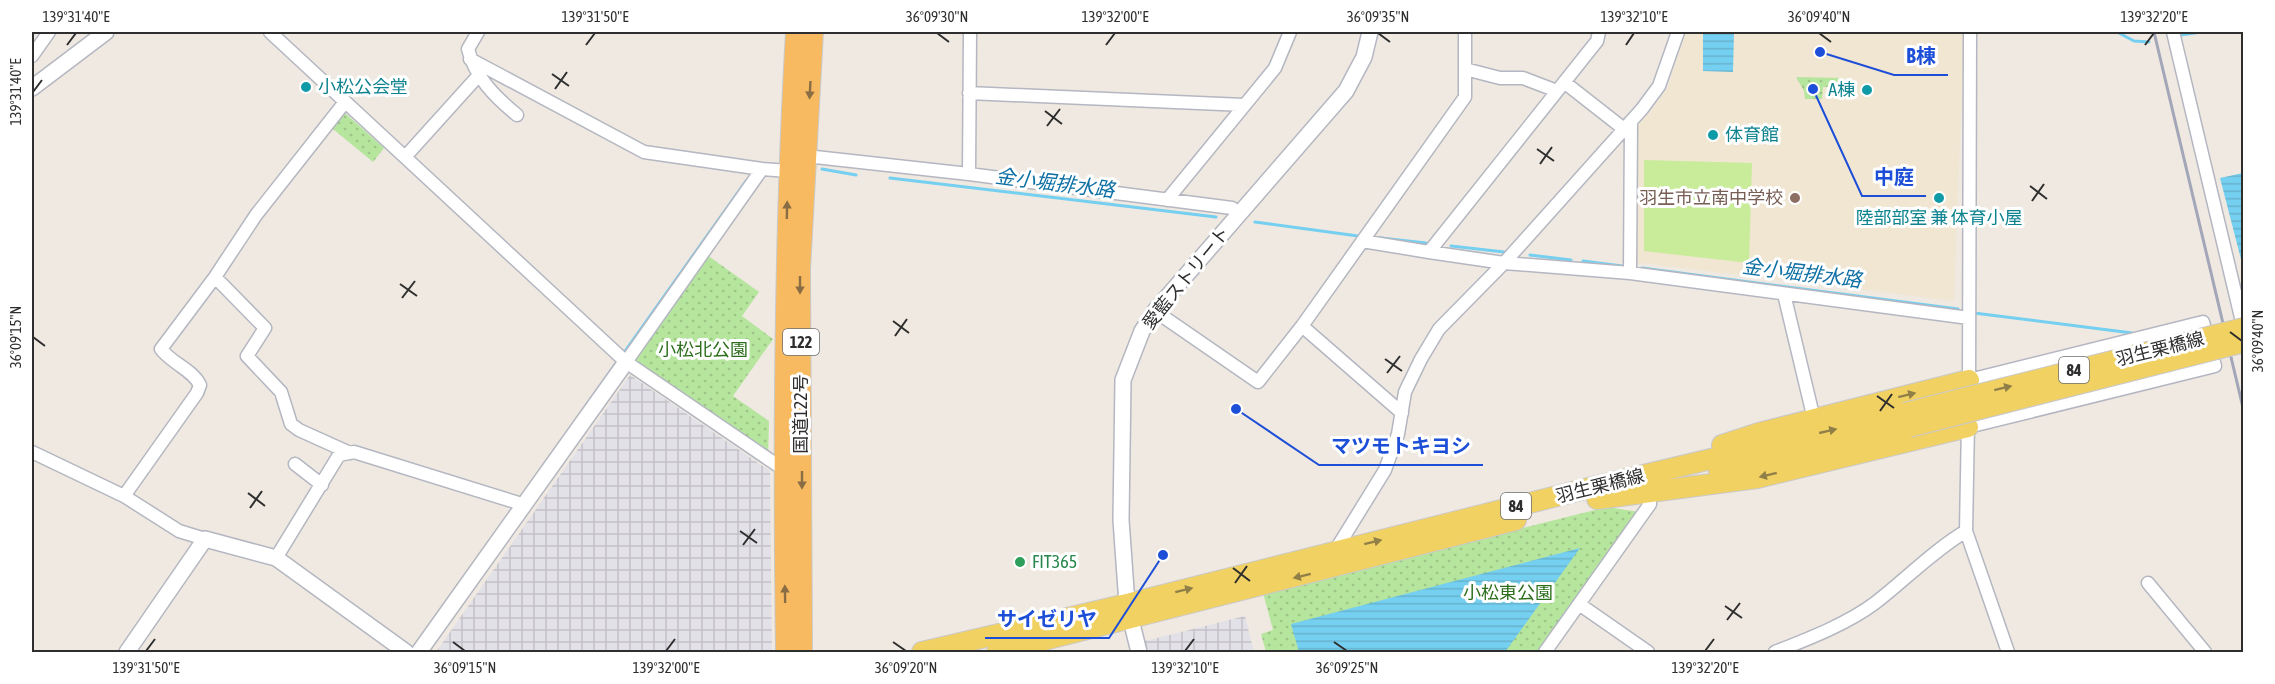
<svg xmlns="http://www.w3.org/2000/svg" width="2275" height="684" viewBox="0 0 2275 684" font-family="'Asap Condensed','Noto Sans JP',sans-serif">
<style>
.industrial{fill:url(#industrial-grid)}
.education{fill:#f0e6d1}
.park{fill:url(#park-dots)}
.pitch{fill:#c9ec9a}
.water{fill:url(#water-rules)}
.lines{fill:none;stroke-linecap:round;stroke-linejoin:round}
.stream{stroke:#75cff0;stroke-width:3}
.minor-casing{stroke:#b4b7c1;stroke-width:15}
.tertiary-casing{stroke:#b4b7c1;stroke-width:18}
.primary-casing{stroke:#c9c9c9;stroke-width:22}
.trunk-casing{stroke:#c9c9c9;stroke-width:22}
.minor{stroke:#fff;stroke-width:12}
.tertiary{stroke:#fff;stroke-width:15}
.primary{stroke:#f2d163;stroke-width:20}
.trunk{stroke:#f8ba60;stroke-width:20}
.rail{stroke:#a3a6b8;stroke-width:3}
.primary-bridge-casing{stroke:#c9c9c9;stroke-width:22;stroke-linecap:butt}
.primary-bridge{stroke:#f2d163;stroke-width:20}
.oneway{fill:#896d44}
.oneway2{fill:#908048}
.ticks{fill:none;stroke:#2e2e2e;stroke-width:2}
.culture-dot{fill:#0f9aa8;stroke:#fff;stroke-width:2}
.education-dot{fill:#8d6e63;stroke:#fff;stroke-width:2}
.leisure-dot{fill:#2e9e5b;stroke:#fff;stroke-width:2}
.labels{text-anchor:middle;stroke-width:6;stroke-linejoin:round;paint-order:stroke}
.shield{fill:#fff;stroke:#6d6d6d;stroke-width:1.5}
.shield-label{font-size:16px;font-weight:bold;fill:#2e2e2e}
.culture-label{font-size:18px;fill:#0d838f;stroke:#fff;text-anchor:start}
.education-label{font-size:18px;fill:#785e54;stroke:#fff;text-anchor:end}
.street-label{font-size:18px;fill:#2e2e2e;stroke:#fff}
.park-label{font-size:18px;fill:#2c6e1b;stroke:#fff}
.leisure-label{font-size:18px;fill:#27864d;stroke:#fff;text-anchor:start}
.water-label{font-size:20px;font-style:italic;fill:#0d6fa3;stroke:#fff}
.leader{fill:none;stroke:#1d4ed8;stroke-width:2}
.callout-dot{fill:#1d4ed8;stroke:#fff;stroke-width:2}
.callout-label{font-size:20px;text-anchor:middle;font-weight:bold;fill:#1d4ed8;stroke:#fff;stroke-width:6;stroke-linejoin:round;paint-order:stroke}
.neatline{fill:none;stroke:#2e2e2e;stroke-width:2}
.ticks-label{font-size:15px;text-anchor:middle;fill:#2e2e2e}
</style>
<defs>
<pattern id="industrial-grid" width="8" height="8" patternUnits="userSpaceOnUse" patternTransform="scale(1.5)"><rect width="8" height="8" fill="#e3e1e8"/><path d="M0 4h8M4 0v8" fill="none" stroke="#c3c1c7"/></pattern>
<pattern id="park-dots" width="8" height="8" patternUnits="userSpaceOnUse" patternTransform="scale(1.5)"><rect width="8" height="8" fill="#b6e59e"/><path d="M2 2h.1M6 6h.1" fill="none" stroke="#9dc588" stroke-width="1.8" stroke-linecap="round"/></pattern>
<pattern id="water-rules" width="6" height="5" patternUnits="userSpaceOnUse" patternTransform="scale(1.5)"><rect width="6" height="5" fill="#75cff0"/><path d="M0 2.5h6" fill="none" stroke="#66b2ce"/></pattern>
</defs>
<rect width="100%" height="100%" fill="#efe9e1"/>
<path class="industrial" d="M630 375 770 471 772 652H436Z
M1245 616 1254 652H1147L1145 641Z"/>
<path class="education" d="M1686 32H1964L1954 301 1633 262 1630 134 1651 111 1668 87Z"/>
<path class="park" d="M1796 77 1844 78 1847 94 1837 93 1835 87H1823L1822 99H1805L1804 91Z
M345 113 384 148 373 162 333 129Z
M707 255 759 292 742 316 773 339 733 396 769 421 768 459 633 362Z
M1607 507 1639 512 1539 652H1266L1261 634 1273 630 1263 593Z"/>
<path class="pitch" d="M1644 160 1752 163 1749 263 1644 251Z"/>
<path class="water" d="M1703 32H1734L1733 72 1703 71Z
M2243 173H2244L2243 267 2220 178Z
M1580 548 1505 652H1299L1291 624Z"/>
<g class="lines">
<path class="stream" d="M2117 32 2134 41 2149 42
M2181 35 2201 32
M822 169 856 175
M890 178 1216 217
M1255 222 1358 236
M1381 238 1426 243
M1451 246 1504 252
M1530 255 1571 260
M1583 261 1622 266
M1642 268 1958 309
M1974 313 2132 333
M623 354 746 181
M583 410 619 359"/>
<defs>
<path id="minor" d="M270 32 626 362 783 469
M478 32 468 49C475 77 495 97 517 115
M2173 32 2244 330
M32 56 49 32
M470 59 644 152 762 169 788 171
M1465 69 1500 78H1523L1557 91
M1564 82 1624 129
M969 93 1244 105
M806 156 969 174 1232 208 1240 213
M405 157 479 75
M969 174 970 32
M1167 200 1275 68 1290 32
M1362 241 1429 252 1597 41 1599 32
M1429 252 1504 263 1630 273 1969 318
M1630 273 1631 121
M215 277 265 328 247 356 281 392 291 424 299 430 350 453
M1784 294 1812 411
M1155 311 1258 382 1302 326 1465 97V32
M1302 326 1402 413
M626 362 762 169
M1969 387 1970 32
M1968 423 1966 531 2008 652
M1968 427 2215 366 2203 322 1969 380
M32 452 124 496 197 393 200 385C192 369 171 363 161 349L215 277 256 215 345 102
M295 464 322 485
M124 496 179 531 205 539
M1335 551 1385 470 1398 434 1405 392 1421 359 1439 329 1504 263 1642 109 1659 86 1678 32
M276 558 339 455 354 452 525 505
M2148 583 2205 652
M1579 604 1648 652
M1545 652 1650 504V492
M1775 652C1808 639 1847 624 1875 603 1906 579 1933 551 1966 531"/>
<path id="tertiary" d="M32 88 106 32
M127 652 205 539 276 558 406 652
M419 652 626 362
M1139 652 1127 604 1121 520 1123 380 1142 331 1155 311 1346 91 1364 57 1370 32"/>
<path id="primary" d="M1722 445 1759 433 1969 380
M1719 471 1909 427
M1597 499 1757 478 1968 427
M922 652 1127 604 1589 488 1905 413
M997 652 1516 520"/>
<path id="trunk" d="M786 652C783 445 784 239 796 32
M802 652 800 269 813 32"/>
</defs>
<use href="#minor" class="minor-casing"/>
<use href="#tertiary" class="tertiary-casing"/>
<use href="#primary" class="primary-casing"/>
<use href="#trunk" class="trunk-casing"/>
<use href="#minor" class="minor"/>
<use href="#tertiary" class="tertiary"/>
<use href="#primary" class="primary"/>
<use href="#trunk" class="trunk"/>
<path class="rail" d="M2154 32 2244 412"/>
<defs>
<path id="primary-bridge" d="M1905 413 2244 328
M1909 427 2244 342"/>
</defs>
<use href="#primary-bridge" class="primary-bridge-casing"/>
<use href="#primary-bridge" class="primary-bridge"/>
</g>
<defs><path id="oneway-solid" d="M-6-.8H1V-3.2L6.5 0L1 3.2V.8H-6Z" transform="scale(1.5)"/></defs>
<g class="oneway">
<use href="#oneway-solid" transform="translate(810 90) rotate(93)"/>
<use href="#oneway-solid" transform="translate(787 210) rotate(-89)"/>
<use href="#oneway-solid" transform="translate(800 285) rotate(90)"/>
<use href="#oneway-solid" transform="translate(802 480) rotate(90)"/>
<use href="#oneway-solid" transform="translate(785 594) rotate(-91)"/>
</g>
<g class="oneway2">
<use href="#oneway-solid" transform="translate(2003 388) rotate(-14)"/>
<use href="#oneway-solid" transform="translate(1907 395) rotate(-14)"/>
<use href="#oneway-solid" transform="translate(1828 431) rotate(-13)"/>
<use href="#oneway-solid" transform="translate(1768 475) rotate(166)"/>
<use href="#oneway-solid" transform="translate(1373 542) rotate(-14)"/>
<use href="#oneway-solid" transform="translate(1302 576) rotate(166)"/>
<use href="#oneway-solid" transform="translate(1184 590) rotate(-14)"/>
</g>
<path class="ticks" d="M937 33 949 42M1378 33 1390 42M1819 33 1831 42M67 45 76 33M586 45 595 33M1106 45 1115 33M1626 45 1634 33M2145 45 2154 33M552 74 569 86M555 89 567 72M33 92 42 80M1045 111 1062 124M1047 126 1060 109M1537 149 1554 161M1540 164 1552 147M2030 186 2047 199M2032 201 2044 184M400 284 417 296M402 298 415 281M893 321 909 333M2230 332 2242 341M895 336 907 319M33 337 45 346M1385 359 1402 371M1387 373 1400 356M1877 396 1894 408M1880 411 1892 394M248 493 265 506M250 508 262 491M740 531 757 543M743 545 755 529M1233 568 1250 581M1235 583 1247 566M1725 606 1742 618M1727 620 1740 603M453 642 465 651M893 642 906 651M1334 642 1347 651M146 651 155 639M666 651 675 639M1185 651 1194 639M1705 651 1714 639"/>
<g class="culture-dot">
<circle cx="306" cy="87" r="6"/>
<circle cx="1867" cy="90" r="6"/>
<circle cx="1713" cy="135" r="6"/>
<circle cx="1939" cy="198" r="6"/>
</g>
<circle class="education-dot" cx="1795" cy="198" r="6"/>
<circle class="leisure-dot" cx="1020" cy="562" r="6"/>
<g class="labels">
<g class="shield">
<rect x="783" y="329" width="36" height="26" rx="4.5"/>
<rect x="2059" y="357" width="30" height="26" rx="4.5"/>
<rect x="1501" y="493" width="30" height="26" rx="4.5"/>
</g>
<g class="shield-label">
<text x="801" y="348">122</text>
<text x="2074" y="376">84</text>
<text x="1516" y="512">84</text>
</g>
<g class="culture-label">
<text x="318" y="93">小松公会堂</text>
<text x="1855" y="96" text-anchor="end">A棟</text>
<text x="1725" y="141">体育館</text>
<text x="1939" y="224" text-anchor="middle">陸部部室 兼 体育小屋</text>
</g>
<g class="education-label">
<text x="1783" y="204">羽生市立南中学校</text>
</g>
<g class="street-label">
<text transform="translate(1186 278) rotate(-51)" y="6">愛藍ストリート</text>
<text transform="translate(2160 349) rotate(-14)" y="6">羽生栗橋線</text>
<text transform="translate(801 414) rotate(-90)" y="6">国道122号</text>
<text transform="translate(1600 486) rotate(-14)" y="6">羽生栗橋線</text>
</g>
<g class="park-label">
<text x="703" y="356">小松北公園</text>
<text x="1508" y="599">小松東公園</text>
</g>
<g class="leisure-label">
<text x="1032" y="568">FIT365</text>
</g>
<g class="water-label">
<text transform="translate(1055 183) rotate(7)" y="7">金小堀排水路</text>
<text transform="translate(1802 273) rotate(7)" y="7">金小堀排水路</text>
</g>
</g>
<path class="leader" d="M1820 52L1894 75H1948M1813 89L1862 196H1926M1236 409L1319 465H1483M1163 555L1109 638H985"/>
<g class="callout-dot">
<circle cx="1820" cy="52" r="6"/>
<circle cx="1813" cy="89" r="6"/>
<circle cx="1236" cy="409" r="6"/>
<circle cx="1163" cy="555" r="6"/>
</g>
<g class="callout-label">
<text x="1921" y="63">B棟</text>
<text x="1894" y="184">中庭</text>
<text x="1401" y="453">マツモトキヨシ</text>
<text x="1047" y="626">サイゼリヤ</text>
</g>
<rect width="2275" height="684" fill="none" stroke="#ffffff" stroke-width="66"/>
<rect x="33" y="33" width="2209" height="618" class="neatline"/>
<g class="ticks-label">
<text x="76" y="22">139°31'40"E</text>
<text x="595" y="22">139°31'50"E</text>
<text x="937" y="22">36°09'30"N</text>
<text x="1115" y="22">139°32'00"E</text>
<text x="1378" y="22">36°09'35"N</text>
<text x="1634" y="22">139°32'10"E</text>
<text x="1819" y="22">36°09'40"N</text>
<text x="2154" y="22">139°32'20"E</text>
<text transform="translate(16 92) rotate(-90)" y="5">139°31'40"E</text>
<text transform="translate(16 337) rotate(-90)" y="5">36°09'15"N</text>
<text transform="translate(2258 341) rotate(-90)" y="5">36°09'40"N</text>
<text x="146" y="673">139°31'50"E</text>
<text x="465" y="673">36°09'15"N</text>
<text x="666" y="673">139°32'00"E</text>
<text x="906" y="673">36°09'20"N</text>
<text x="1185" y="673">139°32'10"E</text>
<text x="1347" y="673">36°09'25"N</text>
<text x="1705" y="673">139°32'20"E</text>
</g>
</svg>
